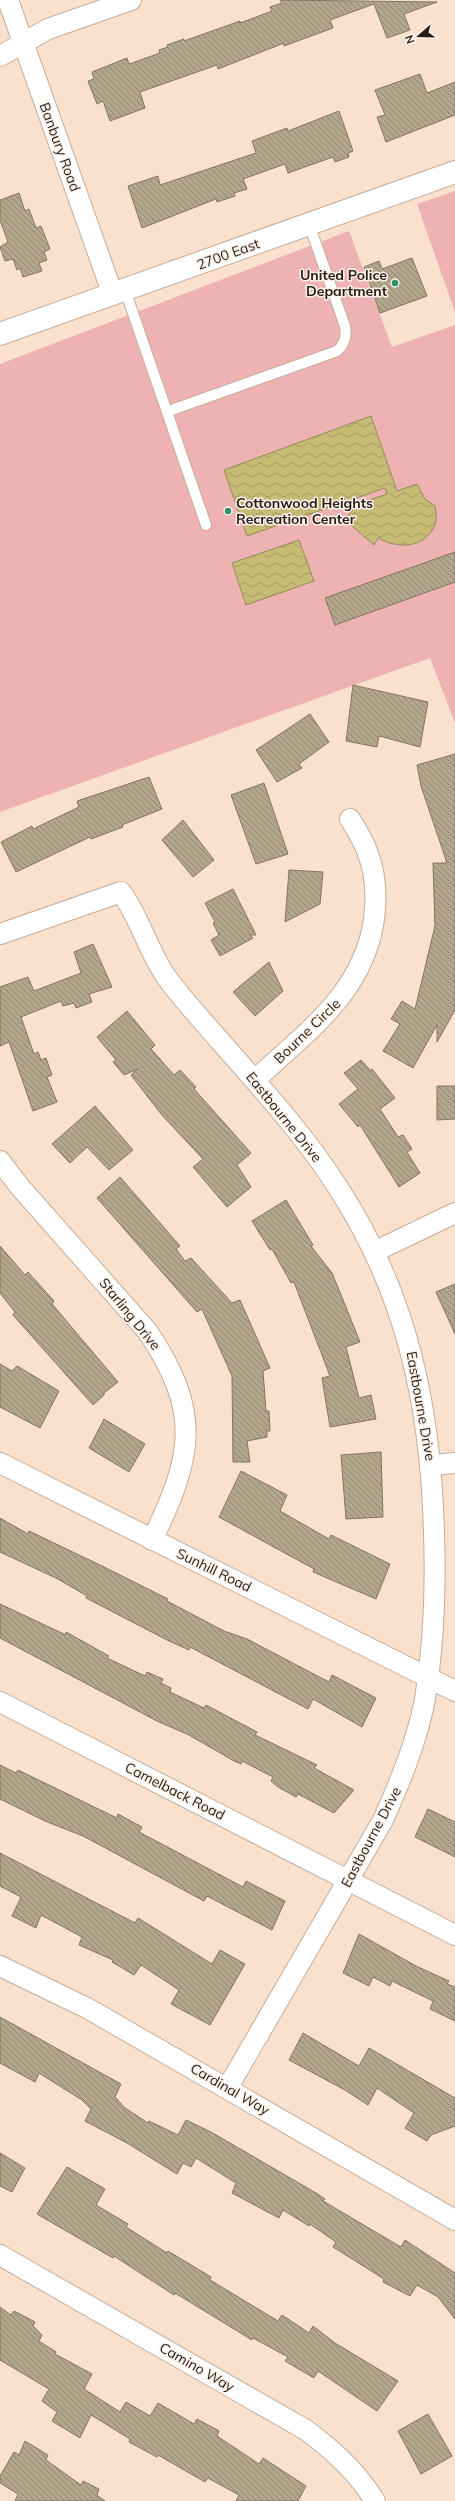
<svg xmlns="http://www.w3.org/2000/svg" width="455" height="2501" viewBox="0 0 455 2501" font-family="Mulish,sans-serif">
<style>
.green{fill:#edb2b1}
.water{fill:url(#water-waves);stroke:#958c58}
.building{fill:url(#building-back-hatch);stroke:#83765f}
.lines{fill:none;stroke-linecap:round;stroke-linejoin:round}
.service-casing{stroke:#c5ad9b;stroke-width:12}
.minor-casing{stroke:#c5ad9b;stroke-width:22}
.tertiary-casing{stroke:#c5ad9b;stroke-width:24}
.service{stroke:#fff;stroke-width:10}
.minor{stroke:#fff;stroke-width:20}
.tertiary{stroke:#fff;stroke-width:22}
.poi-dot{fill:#2e8f68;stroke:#fcf1ea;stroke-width:1.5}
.labels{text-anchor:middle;stroke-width:3;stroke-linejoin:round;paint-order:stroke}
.street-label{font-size:14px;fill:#251d16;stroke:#fcf1ea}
.poi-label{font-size:14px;font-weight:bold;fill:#251d16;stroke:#fcf1ea;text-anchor:end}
</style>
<defs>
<pattern id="water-waves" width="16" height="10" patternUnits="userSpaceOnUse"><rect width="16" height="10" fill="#c5bb75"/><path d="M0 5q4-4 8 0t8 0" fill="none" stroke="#a9a064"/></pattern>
<pattern id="building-back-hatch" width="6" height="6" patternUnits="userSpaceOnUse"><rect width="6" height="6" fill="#b4a68d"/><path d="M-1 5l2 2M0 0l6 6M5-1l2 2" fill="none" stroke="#928772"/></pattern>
</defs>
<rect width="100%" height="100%" fill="#fae1ce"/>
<path class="green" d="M455 191V312L417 204Z
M349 231 392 347 455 325V723L430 658 0 812V364Z"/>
<path class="water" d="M371 416 397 491 417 484 425 499 435 506C436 511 437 520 435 525 424 549 398 549 378 538L374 545 345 520 357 504 387 494 385 488 247 536 224 470Z
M299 540 314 581 246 605 232 563Z"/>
<path class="building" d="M280 0 437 2 404 14 410 30 387 38 374 4 330 20 333 28 284 46V43L218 69 217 65 140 92 145 108 110 121 103 101 97 104 88 81 94 79 92 72 127 58 129 64 160 53 159 50 168 47 167 45 184 39V41L240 21V23L272 11 270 7 282 3Z
M420 74 427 93 455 82V115L386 142 377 117 385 115 375 90Z
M339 111 353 151 348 153 349 157 335 162 333 157 288 173 285 164 243 179 247 189 234 193 235 196 217 202 216 199 142 228 128 186 158 176 160 185 256 153 252 141 287 128 288 131Z
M19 193 25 211 29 209 36 228 41 226 50 249 44 252 47 260 39 263 42 271 23 277 20 268 17 270 13 259 5 261 0 247 8 242 0 220V200Z
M412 258 427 296 380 313 364 267 379 261 382 269Z
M455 552V582L335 625 325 598Z
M353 685 428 702 420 747 379 736 377 747 346 741Z
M310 714 329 742 299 764 302 768 277 782 256 750Z
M455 754V1010L437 1042V1025L413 1068 383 1051 400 1024 391 1019 402 1001 415 1009 435 926 433 863H447L421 786 417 765Z
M149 777 162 809 122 825 123 827 91 839 90 837 16 872 1 842 32 826 33 829 79 807 77 801Z
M264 783 288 854 256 864 231 795Z
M183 820 214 860 193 877 162 840Z
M289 870 323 872 320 904 285 922Z
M233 889 256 935H250L253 938 220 956 211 940 219 935 213 923 215 922 205 903Z
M93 944 112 987 89 994 92 1002 76 1008 74 1003 63 1006 61 1001 21 1017 34 1054 38 1052 41 1060 46 1058 52 1075 47 1077 57 1102 33 1111 9 1042 0 1046V987L28 977 34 991 81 973 74 952Z
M269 962 283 991 255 1016 233 992Z
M127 1011 155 1045 151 1049 174 1075 180 1070 196 1087 194 1089 251 1153 237 1165 251 1187 227 1207 193 1167 203 1159 161 1114 131 1075 138 1069 124 1075 113 1062 116 1060 97 1037Z
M361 1060 371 1071 372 1069 395 1098 380 1109 398 1137 403 1135 412 1149 407 1152 420 1173 399 1187 360 1125 358 1127 339 1104 358 1089 344 1073Z
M437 1086H455V1119L437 1120Z
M95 1106 133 1150 109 1170 87 1147 70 1163 52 1144Z
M120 1177 180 1246 176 1249 185 1261 191 1258 232 1303 240 1300 270 1368 263 1371 266 1411H269L270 1431H267V1437L247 1441 250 1462H233L232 1376 202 1309 197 1312 97 1198Z
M286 1200 313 1245 311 1246 332 1273 339 1290 360 1342 346 1347 359 1398 371 1395 376 1419 330 1427 322 1378 330 1376 294 1282 291 1283 272 1249 270 1250 252 1221Z
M0 1246 25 1275 28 1272 54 1301 52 1304 118 1382 104 1393V1395L93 1405 13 1315 15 1312 0 1293Z
M455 1284V1334L436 1292Z
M0 1364 12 1371 17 1366 59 1391 40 1428 0 1407Z
M104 1419 145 1444 129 1472 89 1448Z
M381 1452 383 1517 346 1519 341 1455Z
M241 1471 287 1495 280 1511 329 1539 331 1535 390 1564 376 1599 313 1572 314 1569 219 1517Z
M0 1518 28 1534 29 1531 102 1566 168 1599 167 1601 224 1631 247 1639 329 1682 332 1675 376 1698 362 1727 313 1699 308 1709 190 1647 189 1650 167 1640 86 1598 87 1596 58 1579 0 1552Z
M0 1604 66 1635V1632L109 1656 107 1658 145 1676 147 1672 163 1679 161 1683 171 1688 170 1692 204 1708 206 1705 257 1732 255 1735 317 1765 314 1768 354 1790 334 1813 298 1794 296 1797 278 1787 271 1781 273 1777 242 1761 241 1764 234 1761 189 1735 157 1721 0 1638Z
M0 1765 16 1773 18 1770 117 1818 118 1814 142 1827 139 1832 243 1887 246 1881 285 1901 272 1930 207 1896 204 1901 83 1836 45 1821 0 1799Z
M428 1809 455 1822V1857L415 1837Z
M0 1853 135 1923 138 1918 212 1964 220 1950 245 1964 210 2025 171 2004 179 1990 141 1965 134 1975 112 1962 113 1960 79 1945 82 1937 41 1915 36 1928 12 1916 21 1897 0 1886Z
M359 1934 416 1966 449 1981 447 1984 455 1987V2021L430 2009 433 2001 392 1981 390 1986 373 1977 369 1986 343 1973Z
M0 2017 121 2084 115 2097 125 2108 148 2123 149 2121 178 2135 186 2120 211 2132 316 2193 325 2199 323 2201 401 2247 405 2240 455 2273V2319L438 2297 417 2285 410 2296 383 2282 384 2279 333 2247 336 2242 310 2224 309 2226 283 2210 279 2218 232 2193 236 2183 196 2158 191 2167 183 2163 177 2174 127 2143 85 2121 91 2109 82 2100 39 2073 35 2082 0 2063Z
M303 2033 359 2066 369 2048 455 2098V2126L431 2135 427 2141 405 2128 414 2113 377 2088 368 2105 345 2090 289 2060Z
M0 2153 25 2168 12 2192 0 2186Z
M67 2167 105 2189 96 2205 128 2224 126 2227 167 2253 168 2251 211 2277 210 2280 278 2321 282 2315 309 2333 313 2326 335 2343 398 2381 377 2411 318 2371 314 2378 285 2361 288 2357 253 2338 252 2340 175 2293 174 2295 114 2256 113 2258 37 2214Z
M0 2307 11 2315 14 2311 35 2322 33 2326 42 2335 39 2341 56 2352 55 2354 92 2374 84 2389 120 2412 126 2402 150 2416 158 2403 194 2424 197 2419 219 2431 217 2436 259 2464 263 2458 306 2486 298 2501H236L239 2495 208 2478 205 2482 158 2455 157 2457 129 2442 130 2439 91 2415 80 2438 52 2421 57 2412 42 2401 49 2389 0 2360Z
M428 2414 452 2456 421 2474 398 2431Z
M25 2441 48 2455 46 2460 81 2485 83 2481 99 2489 97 2495 105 2501H15L18 2494 0 2483V2476L14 2452 19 2455Z"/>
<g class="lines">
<defs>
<path id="service" d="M125 290 167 412 177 408 337 351C345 344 347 336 345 326L309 224
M167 412 206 525"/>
<path id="minor" d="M8 0 113 295
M0 56 48 29 131 0
M0 934 121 892C140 918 148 951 167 978 183 1000 202 1020 220 1041 261 1088 303 1133 337 1186 407 1293 431 1407 434 1534 436 1589 434 1644 425 1699 417 1741 400 1782 383 1820L228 2087
M255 1080C305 1033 364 993 374 919 377 896 376 873 367 851 363 840 356 829 350 819
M0 1161 20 1187 148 1332C202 1413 193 1456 152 1540
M374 1252 455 1213
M0 1463 455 1691
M432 1465 455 1463
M0 1702 455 1935
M0 1966 87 2008 455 2220
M0 2255 306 2430C334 2451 357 2472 375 2501"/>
<path id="tertiary" d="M0 334 455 172"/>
</defs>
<use href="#service" class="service-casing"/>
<use href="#minor" class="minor-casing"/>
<use href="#tertiary" class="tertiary-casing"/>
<use href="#service" class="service"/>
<use href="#minor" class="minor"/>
<use href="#tertiary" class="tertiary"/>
</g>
<g class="poi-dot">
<circle cx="395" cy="283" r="4"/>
<circle cx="228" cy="511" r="4"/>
</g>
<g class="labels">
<g class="street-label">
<text transform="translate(60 147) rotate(70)" y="5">Banbury Road</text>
<text transform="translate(228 254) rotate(-20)" y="5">2700 East</text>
<text transform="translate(307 1031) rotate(-44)" y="5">Bourne Circle</text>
<text transform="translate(284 1117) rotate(51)" y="5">Eastbourne Drive</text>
<text transform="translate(130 1314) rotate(51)" y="5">Starling Drive</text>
<text transform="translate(421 1406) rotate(80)" y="5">Eastbourne Drive</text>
<text transform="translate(214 1570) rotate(26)" y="5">Sunhill Road</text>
<text transform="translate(175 1791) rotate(27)" y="5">Camelback Road</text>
<text transform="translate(371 1837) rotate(-62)" y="5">Eastbourne Drive</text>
<text transform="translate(230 2089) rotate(30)" y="5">Cardinal Way</text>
<text transform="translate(197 2367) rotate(30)" y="5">Camino Way</text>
</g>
<g class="poi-label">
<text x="387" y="280">United Police<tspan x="387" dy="16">Department</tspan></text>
<text x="236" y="508" text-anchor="start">Cottonwood Heights<tspan x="236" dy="16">Recreation Center</tspan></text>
</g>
</g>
<g transform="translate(419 36) rotate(250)" stroke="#fcf1ea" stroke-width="3" paint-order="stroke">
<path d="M0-3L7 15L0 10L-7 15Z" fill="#251d16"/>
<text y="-6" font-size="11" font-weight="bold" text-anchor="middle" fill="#251d16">N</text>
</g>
</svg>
